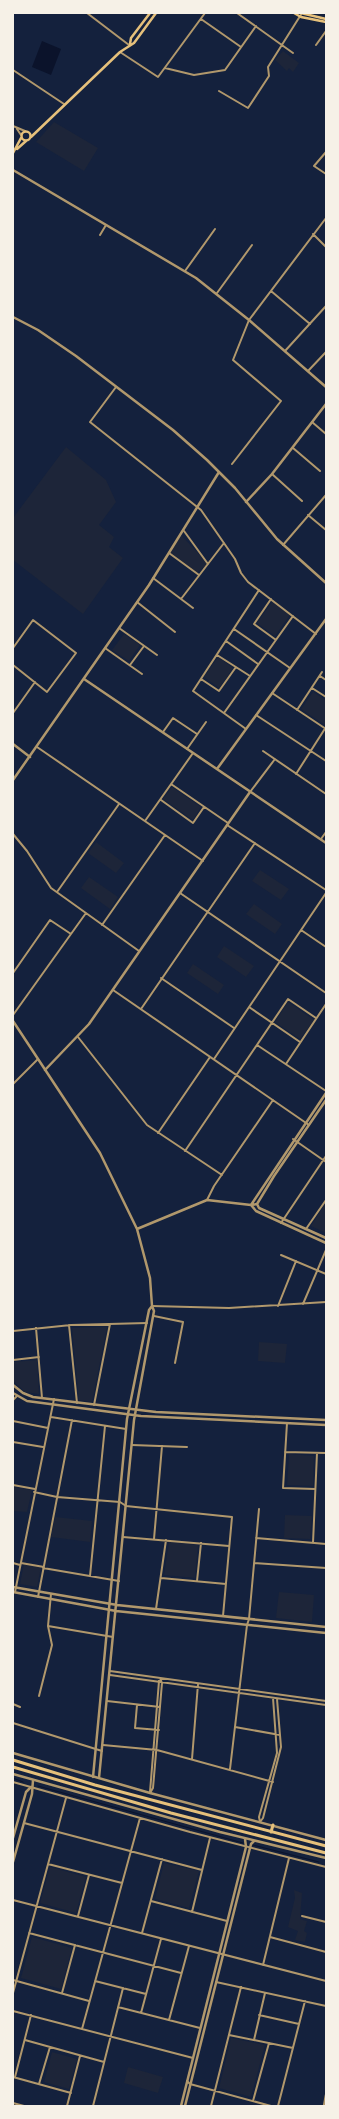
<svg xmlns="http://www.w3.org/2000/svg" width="339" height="2119" viewBox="0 0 339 2119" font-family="'Exo 2',sans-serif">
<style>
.green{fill:#1d2539}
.water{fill:#0b132b}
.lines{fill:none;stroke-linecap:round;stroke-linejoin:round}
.stream{stroke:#0b132b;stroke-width:1}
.minor{stroke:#b1986c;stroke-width:2}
.tertiary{stroke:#b1986c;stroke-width:2.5}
.secondary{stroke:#e5c07b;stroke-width:2.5}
.trunk{stroke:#e5c07b;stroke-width:3}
</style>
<rect width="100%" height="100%" fill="#14213d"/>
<path class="green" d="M283 51 299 63 293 72 289 68 287 71 275 60Z
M54 122 98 148 84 171 36 142Z
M66 447 106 480 116 502 99 525 114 537 109 547 123 558 83 614 13 560V518Z
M181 535 208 564 196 573 169 553Z
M272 602 290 615 275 636 257 623Z
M124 634 140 645 129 661 112 650Z
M218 657 233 668 219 688 204 677Z
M313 692 326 700 325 725 301 709Z
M172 787 201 807 193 820 163 799Z
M96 842 124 863 116 873 88 853Z
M260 870 289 889 281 900 252 881Z
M89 877 118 897 110 909 81 888Z
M254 904 282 924 275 934 246 914Z
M224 946 254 966 246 977 217 957Z
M193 964 224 985 218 994 187 973Z
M288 1002 314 1020 300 1039 275 1022Z
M326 1202V1233L311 1226Z
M107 1327 92 1402 79 1400 72 1328Z
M259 1342 287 1344 285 1363 258 1361Z
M37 1360 39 1394 25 1392 13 1381V1362Z
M289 1454 314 1456 313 1486 287 1485Z
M13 1487 32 1490 27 1512 13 1511Z
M285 1515 312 1516 310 1539 284 1538Z
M55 1517 92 1521 90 1542 51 1537Z
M169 1542 198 1545 195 1578 164 1575Z
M24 1564 41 1567 37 1587 20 1584Z
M279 1592 314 1595 312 1622 276 1618Z
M164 1863 199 1871 189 1908 155 1899Z
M50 1867 86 1877 76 1913 40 1903Z
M294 1890 302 1893 300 1919 307 1921 304 1931 307 1933 305 1942 295 1940 298 1931 288 1927 295 1898Z
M32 1937 72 1948 61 1989 21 1978Z
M231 2038 265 2045 251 2097 219 2088Z
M52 2052 77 2059 69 2089 44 2082Z
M128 2067 163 2077 158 2093 124 2083Z"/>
<path class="water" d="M42 41 61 49 51 75 32 67Z"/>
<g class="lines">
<path class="stream" d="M13 1778 23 1782
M38 1786 243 1843
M253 1845 319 1862"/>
<path class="minor" d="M87 13 129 45
M237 13 293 53
M201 19 241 47
M316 45 326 31
M120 52 158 77 205 13
M165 68 194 75 225 70 256 26
M13 70 64 104
M219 91 248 108 269 76 268 67 302 13
M13 126 25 131
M17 129 21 135
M326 152 314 166 326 174
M313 234 326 247
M100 235 106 225
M185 271 215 229
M271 291 310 324
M217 293 252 245
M285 351 326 306
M308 371 326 352
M116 387 90 422 201 510 235 559 241 573 248 582 316 634
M312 422 326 434
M293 448 320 471
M232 464 281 401 233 360 249 320 326 218
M272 474 302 501
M308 515 326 530
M184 531 208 564
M283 545 326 495
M169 553 199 575
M153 578 193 608
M181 599 224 543
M271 599 254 624 276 640
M137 602 175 632
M119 628 157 655
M234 629 290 668
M226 641 258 664
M13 648 33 620 76 653 47 692 13 665
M105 648 142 674
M217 655 250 676
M130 665 144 646
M320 676 326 680
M201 679 219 691 236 667
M312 688 326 697
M272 693 326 729
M297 710 322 672
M13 713 35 682
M224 713 293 616
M256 715 326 761
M246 729 193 691 259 590
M163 732 173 718 197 734
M37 747 203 861
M187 749 206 722
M263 751 326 794
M296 774 326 727
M171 784 228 823
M250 792 275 759
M161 800 193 823 204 807
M145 821 193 753
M227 825 326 890
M13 834 27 851 51 888 139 951
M321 839 326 832
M57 892 119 804
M180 893 326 993
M102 925 165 835
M301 930 326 947
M13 973 50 920 71 934
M161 978 234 1028
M113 990 309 1125
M249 1007 300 1042
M141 1009 255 843
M13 1015 86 913
M78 1037 147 1125 222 1175
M257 1045 326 1091
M214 1059 326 893
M286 1064 326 1004
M13 1084 38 1059
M158 1133 210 1057
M293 1139 326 1162
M185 1151 288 999 316 1018
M207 1200 214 1186 273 1100
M281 1223 326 1156
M306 1229 326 1200
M281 1255 326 1274
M303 1304 326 1250
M152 1306 229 1308 326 1302
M278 1306 296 1261
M154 1316 183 1322 175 1363
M69 1325 77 1403
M36 1328 42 1398
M13 1331 71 1325 147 1323
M13 1360 39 1357
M13 1400 17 1396
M94 1405 110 1324
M51 1417 126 1429
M13 1421 48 1428
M287 1423 283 1488 315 1489
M13 1442 43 1447
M132 1445 187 1447
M285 1452 326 1453
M13 1485 35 1489
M34 1492 57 1497 120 1502 126 1506 232 1517 223 1616
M123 1537 229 1546
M256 1538 326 1544
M154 1539 162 1446
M313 1543 317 1453
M13 1563 20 1565
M21 1563 44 1567
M254 1563 326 1568
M43 1568 119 1581
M90 1576 105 1426
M161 1578 226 1584
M197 1581 201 1543
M15 1592 54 1399
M38 1597 72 1420
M156 1609 166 1540
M48 1626 113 1637
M110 1671 326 1701
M110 1675 326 1705
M39 1696 52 1645 48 1626 51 1594
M107 1701 160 1707
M13 1704 20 1707
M137 1705 135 1728 159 1730
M13 1723 102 1751
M235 1727 280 1735
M103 1745 157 1750 273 1782
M192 1759 198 1684
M230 1769 247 1625 249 1619 259 1509
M13 1782 190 1832 326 1867
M150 1792 159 1681
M150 1793 153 1788 162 1683 160 1678
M260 1822 263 1818 281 1747 277 1699
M260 1822 259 1817 277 1753 273 1698
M24 1823 202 1870
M48 1864 122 1883
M13 1900 326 1981
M151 1901 227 1921
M192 1912 210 1838
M78 1916 89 1875
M302 1916 326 1922
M29 1933 181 1973
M142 1933 162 1859
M270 1937 326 1952
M263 1965 289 1858
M13 1980 89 2001
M95 1981 146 1994
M216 1982 326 2006
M13 1993 66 1798
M62 1993 75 1945
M118 2007 200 2028
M13 2011 193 2058
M141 2013 161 1939
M259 2015 299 2024
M169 2020 189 1946
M82 2029 140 1818
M229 2035 293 2048
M25 2040 104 2062
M254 2040 265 1993
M13 2077 71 2093
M15 2077 31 2015
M187 2081 190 2084 271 2106
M39 2084 50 2047
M253 2101 269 2043
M13 2103 24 2106
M67 2106 80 2056
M93 2106 123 1988
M211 2106 241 1987
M278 2106 305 2001"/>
<path class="tertiary" d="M13 170 196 278 249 320 326 387
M13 317 38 330 76 356 173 430 207 460 235 488 277 539 326 583
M246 502 272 474 326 404
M84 679 326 843
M13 744 30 757
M217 769 326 619
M13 780 149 585 219 472
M13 1021 100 1153 137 1229 150 1278 152 1306 154 1311 134 1420 99 1778
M45 1070 89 1024 250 792
M326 1093 251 1205 256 1211 326 1243
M257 1204 274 1176 326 1100
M257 1204 259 1208 326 1238
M137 1229 207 1200 251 1205 257 1204
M13 1385 23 1393 33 1397 156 1412 326 1420
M13 1393 27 1401 141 1416 326 1425
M13 1587 117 1605 326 1627
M13 1592 116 1611 326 1633
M13 1753 150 1793 326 1840
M13 1774 220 1832 326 1858
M93 1777 127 1419 149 1310 152 1306
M13 1838 26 1792 31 1787
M13 1862 32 1794 33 1780
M181 2106 246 1847 245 1839
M185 2106 251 1844 254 1841
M324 2106 326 2095"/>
<path class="secondary" d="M294 13 301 17 326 22
M301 13 326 19
M130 44 131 38 150 13
M21.5 136a4.5 4.5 0 1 1 9 0a4.5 4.5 0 1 1-9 0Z
M31 137 120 52 134 43 156 13
M17 149 26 141
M13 153 21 138"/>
<path class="trunk" d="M13 1760 95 1785 326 1846
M13 1767 171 1813 326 1853
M271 1832 273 1825"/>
</g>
<rect width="339" height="2119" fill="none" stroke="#f6f1e7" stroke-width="28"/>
</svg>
